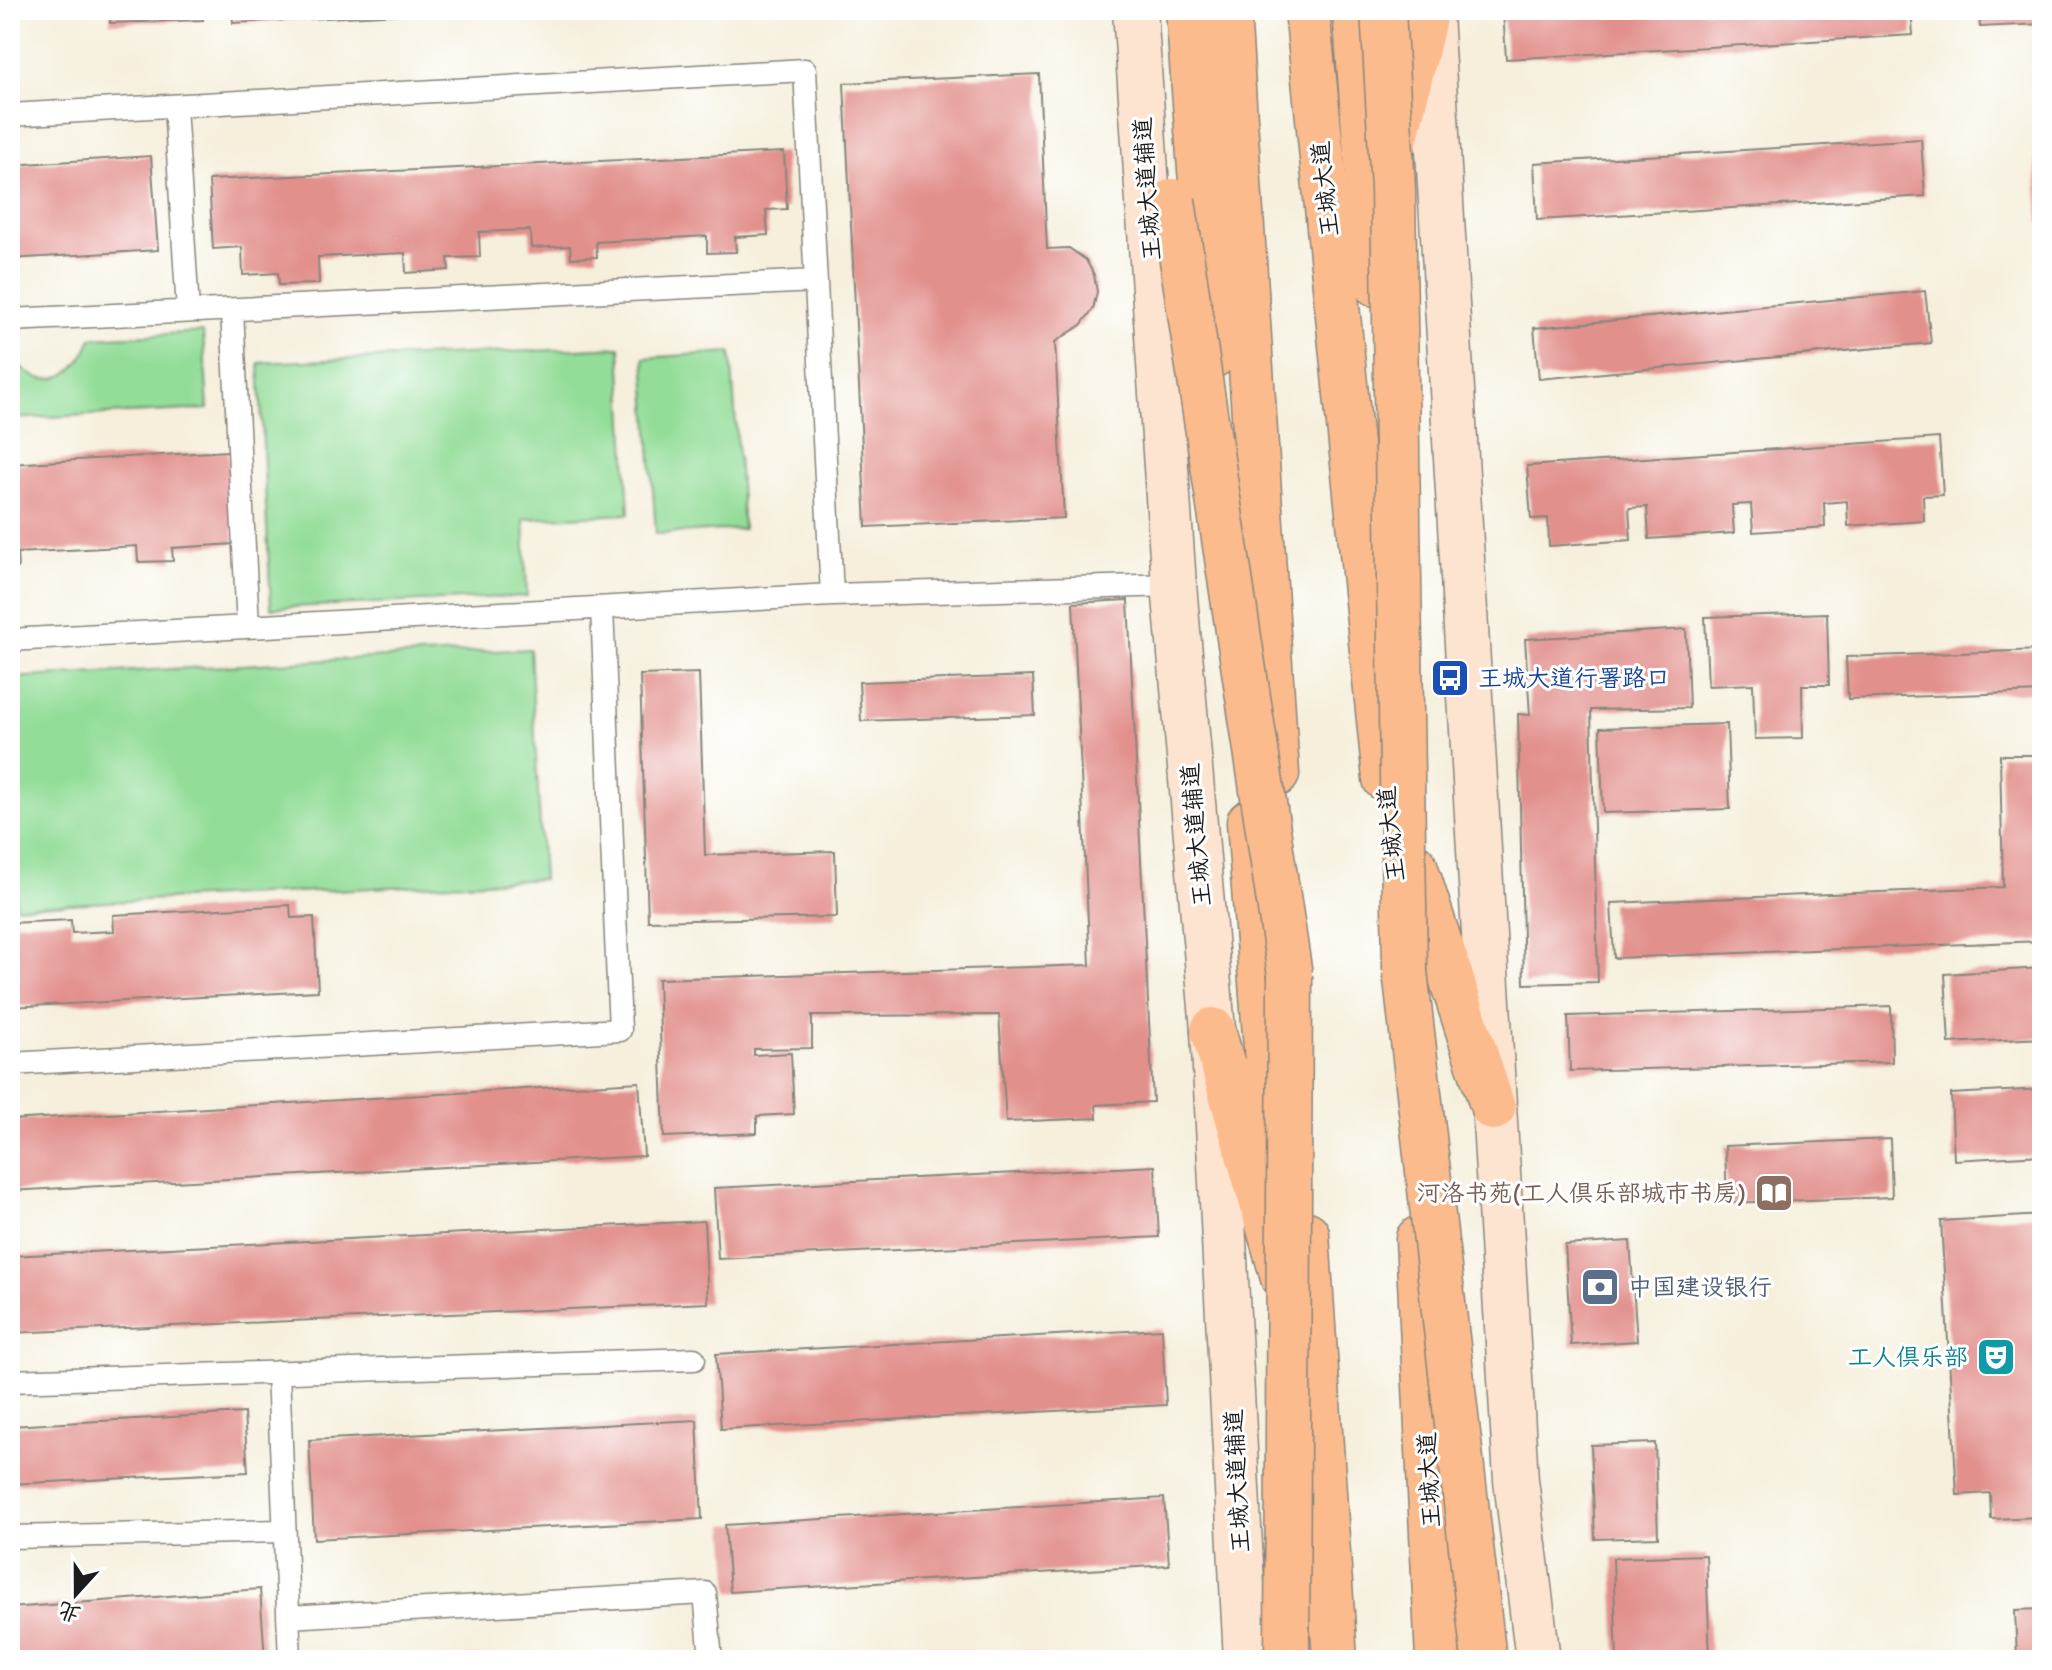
<svg xmlns="http://www.w3.org/2000/svg" width="2052" height="1670" viewBox="0 0 2052 1670" font-family="'Balsamiq Sans','LXGW WenKai TC',sans-serif">
<style>
.green{fill:#93dd98;stroke:#587c5a;stroke-width:2}
.building{fill:#e2908c}
.lines{fill:none;stroke-linecap:round;stroke-linejoin:round}
.service-casing{stroke:#88867c;stroke-width:25}
.secondary-casing{stroke:#88867c;stroke-width:47}
.primary-casing{stroke:#88867c;stroke-width:47}
.trunk-casing{stroke:#88867c;stroke-width:47}
.service{stroke:#fff;stroke-width:22}
.secondary{stroke:#fde4d1;stroke-width:44}
.primary{stroke:#fbbb8d;stroke-width:44}
.trunk{stroke:#fbbb8d;stroke-width:44}
.primary-bridge-casing{stroke:#88867c;stroke-width:47;stroke-linecap:butt}
.trunk-bridge-casing{stroke:#88867c;stroke-width:47;stroke-linecap:butt}
.primary-bridge{stroke:#fbbb8d;stroke-width:44}
.trunk-bridge{stroke:#fbbb8d;stroke-width:44}
.labels{text-anchor:middle;stroke-width:6;stroke-linejoin:round;paint-order:stroke}
.street-label{font-size:24px;fill:#1c1c1c;stroke:#fff}
.transit-label{font-size:24px;fill:#164399;stroke:#fff;text-anchor:start}
.education-label{font-size:24px;fill:#785e54;stroke:#fff;text-anchor:end}
.service-label{font-size:24px;fill:#4e5e75;stroke:#fff;text-anchor:start}
.culture-label{font-size:24px;fill:#0d838f;stroke:#fff;text-anchor:end}
</style>
<rect width="100%" height="100%" fill="#fff"/>
<filter id="ink" filterUnits="userSpaceOnUse"><feTurbulence type="fractalNoise" baseFrequency=".0125" numOctaves="2"/><feDisplacementMap in="SourceGraphic" scale="16" xChannelSelector="R" yChannelSelector="G"/><feConvolveMatrix kernelMatrix="1 2 1 2 8 2 1 2 1" color-interpolation-filters="sRGB"/></filter>
<filter id="wash" filterUnits="userSpaceOnUse"><feTurbulence type="fractalNoise" baseFrequency=".006" numOctaves="4" result="noise"/><feDisplacementMap in="SourceGraphic" scale="32" xChannelSelector="R" yChannelSelector="G"/><feGaussianBlur stdDeviation="1.8" result="paint"/><feColorMatrix in="noise" values="0 0 0 0 0 0 0 0 0 0 0 0 0 0 0 0 0 1.4 0 .05"/><feComposite in="paint" operator="in"/></filter>
<g filter="url(#wash)">
<rect width="100%" height="100%" fill="#f5efdc"/>
<path class="green" d="M203 332 208 409 10 419V354C40 396 75 382 92 338Z
M620 347 629 514 524 519 527 596 271 608 259 363Z
M731 352 743 529 656 534 644 358Z
M530 649 543 879 16 907 10 797V678Z"/>
<g id="blocks">
<path class="building" d="M110 10H202L203 20 110 23Z
M232 10H437L438 12 233 23Z
M1503 10H1911L1913 35 1506 59Z
M1979 10H2042V24L1980 27Z
M1039 74 1047 249 1069 248 1086 260 1094 275 1097 292 1093 309 1081 325 1055 342 1064 518 866 527 844 83Z
M2034 135H2042V223H2039Z
M1921 139 1925 196 1537 220 1534 163Z
M784 152 787 209 766 210 768 235 735 237 736 252 707 253V236L596 242 597 257 571 258 570 246 531 248 530 230 479 232 480 257 448 258 449 270 406 273 405 253 318 257 319 284 279 285 278 273 243 275 242 247 213 249 209 180Z
M151 156 158 250 10 259V165Z
M1925 291 1931 343 1539 379 1534 328Z
M1939 438 1943 495 1923 496 1924 521 1848 526 1847 501 1824 503 1825 527 1753 532 1751 504 1732 505 1734 533 1649 539 1647 507 1629 508 1631 540 1549 546 1548 518 1531 519 1527 466Z
M228 451 234 544 172 548 173 561 138 562 137 546 17 553 18 568H10V464Z
M1128 600 1153 1102 1096 1105 1097 1118 1006 1122 999 1015 812 1016V1048L754 1049V1055L791 1053 794 1114 757 1116V1133L664 1137 658 979 1090 965 1073 603Z
M1827 613 1829 685H1802L1803 738 1755 739 1753 684 1708 686 1705 617Z
M1686 629 1689 708 1591 710 1598 982 1524 984 1518 714 1530 715 1525 639Z
M2042 650V692L1848 699 1846 657Z
M699 673 705 855 835 851 837 917 648 921 640 675Z
M1033 676 1035 715 861 721 859 682Z
M1727 724 1730 809 1603 813 1600 728Z
M2000 755H2042V941L1614 958 1611 903 2003 887Z
M290 905 291 918 314 917 318 991 10 1007V923L71 920 72 933 114 931 113 915Z
M2042 968V1038L1949 1043 1945 974Z
M1891 1006 1892 1062 1570 1071 1568 1016Z
M639 1082 644 1156 10 1191V1120Z
M2042 1089V1155L1954 1160 1951 1094Z
M1890 1139 1892 1197 1727 1203 1725 1146Z
M1155 1166 1159 1237 718 1259 714 1188Z
M2042 1215V1517L1991 1519 1990 1493 1957 1495 1941 1221Z
M704 1221 708 1303 10 1333V1256Z
M1630 1241 1637 1341 1571 1345 1565 1245Z
M1162 1329 1166 1405 721 1429 716 1354Z
M244 1413 248 1472 10 1484V1426Z
M697 1420 702 1519 314 1539 309 1440Z
M1655 1443 1658 1537 1595 1539 1591 1445Z
M1164 1498 1169 1565 730 1592 725 1525Z
M1706 1555 1710 1660H1617L1613 1558Z
M260 1589 265 1660H10V1608Z
M2042 1609V1660H2017L2015 1610Z"/>
</g>
</g>
<g filter="url(#ink)">
<use href="#blocks" fill-opacity="0" stroke="#88867c" stroke-width="2"/>
<g class="lines">
<defs>
<path id="service" d="M175 106 188 311
M10 115 805 70 832 595
M232 310 248 627
M10 320 816 281
M10 640 832 595 1174 585
M10 1064 620 1030 602 608
M278 1372 290 1660
M10 1381 694 1359
M10 1537 284 1531
M288 1617 705 1593 711 1660"/>
<path id="secondary" d="M1135 10 1174 585 1213 1030 1246 1660
M1430 14 1516 1480 1538 1660"/>
<path id="primary" d="M1188 10 1214 355
M1355 10 1376 284
M1395 141 1426 10
M1249 822 1272 1128
M1415 866 1493 1108
M1213 1030 1283 1278"/>
<path id="trunk" d="M1228 10 1277 774
M1307 10 1385 779
M1307 1234 1335 1660
M1418 1239 1438 1660"/>
</defs>
<use href="#service" class="service-casing"/>
<use href="#secondary" class="secondary-casing"/>
<use href="#primary" class="primary-casing"/>
<use href="#trunk" class="trunk-casing"/>
<use href="#service" class="service"/>
<use href="#secondary" class="secondary"/>
<use href="#primary" class="primary"/>
<use href="#trunk" class="trunk"/>
<defs>
<path id="primary-bridge" d="M1383 10 1393 189 1405 971
M1173 201 1290 975"/>
<path id="trunk-bridge" d="M1405 971 1484 1660
M1287 1660 1290 975"/>
</defs>
<use href="#primary-bridge" class="primary-bridge-casing"/>
<use href="#trunk-bridge" class="trunk-bridge-casing"/>
<use href="#primary-bridge" class="primary-bridge"/>
<use href="#trunk-bridge" class="trunk-bridge"/>
</g>
</g>
<defs>
<symbol id="bus-square" viewBox="-11 -11 22 22"><rect x="-9" y="-9" width="18" height="18" rx="4" fill="#1a4fb4" stroke="#fff"/><path d="M-5-6H5V4H4V6H2V4H-2V6H-4V4H-5ZM-3.5-4V0h7V-4ZM-3.5 1.2v1.5H-2V1.2ZM2 1.2v1.5H3.5V1.2Z" fill="#fff"/></symbol>
<symbol id="library-square" viewBox="-11 -11 22 22"><rect x="-9" y="-9" width="18" height="18" rx="4" fill="#8d6e63" stroke="#fff"/><path d="M-6-4Q-3-5.5-.7-3.5V5Q-3 3-6 4ZM6-4Q3-5.5 .7-3.5V5Q3 3 6 4Z" fill="#fff"/></symbol>
<symbol id="bank-square" viewBox="-11 -11 22 22"><rect x="-9" y="-9" width="18" height="18" rx="4" fill="#5c6f8a" stroke="#fff"/><path d="M-6-4H6V4H-6ZM0-2.3a2.3 2.3 0 1 0 0 4.6a2.3 2.3 0 1 0 0-4.6Z" fill="#fff"/></symbol>
<symbol id="theatre-square" viewBox="-11 -11 22 22"><rect x="-9" y="-9" width="18" height="18" rx="4" fill="#0f9aa8" stroke="#fff"/><path d="M-5-5.5Q0-4 5-5.5V0Q5 5 0 6Q-5 5-5 0ZM-3.3-2.5H-1v1.5H-3.3ZM1-2.5H3.3v1.5H1ZM-2.8 1Q0 5.5 2.8 1Z" fill="#fff"/></symbol>
</defs>
<g fill-rule="evenodd">
<use href="#bus-square" x="1428" y="656" width="44" height="44"/>
<use href="#library-square" x="1752" y="1171" width="44" height="44"/>
<use href="#bank-square" x="1578" y="1265" width="44" height="44"/>
<use href="#theatre-square" x="1974" y="1335" width="44" height="44"/>
</g>
<g class="labels">
<g class="street-label">
<text transform="translate(1147 189) rotate(-94)" y="8">王城大道辅道</text>
<text transform="translate(1325 189) rotate(-96)" y="8">王城大道</text>
<text transform="translate(1391 834) rotate(-96)" y="8">王城大道</text>
<text transform="translate(1196 835) rotate(-95)" y="8">王城大道辅道</text>
<text transform="translate(1429 1480) rotate(-93)" y="8">王城大道</text>
<text transform="translate(1237 1481) rotate(-93)" y="8">王城大道辅道</text>
</g>
<g class="transit-label">
<text x="1478" y="686">王城大道行署路口</text>
</g>
<g class="education-label">
<text x="1746" y="1201">河洛书苑(工人俱乐部城市书房)</text>
</g>
<g class="service-label">
<text x="1628" y="1295">中国建设银行</text>
</g>
<g class="culture-label">
<text x="1968" y="1365">工人俱乐部</text>
</g>
</g>
<rect width="2052" height="1670" fill="none" stroke="#fff" stroke-width="40"/>
<g transform="translate(76 1594) rotate(201)" stroke="#ffffff" stroke-width="6" paint-order="stroke">
<path d="M0-6L14 30L0 20L-14 30Z" fill="#1c1c1c"/>
<text y="-12" font-size="22" font-weight="bold" text-anchor="middle" fill="#1c1c1c">北</text>
</g>
</svg>
